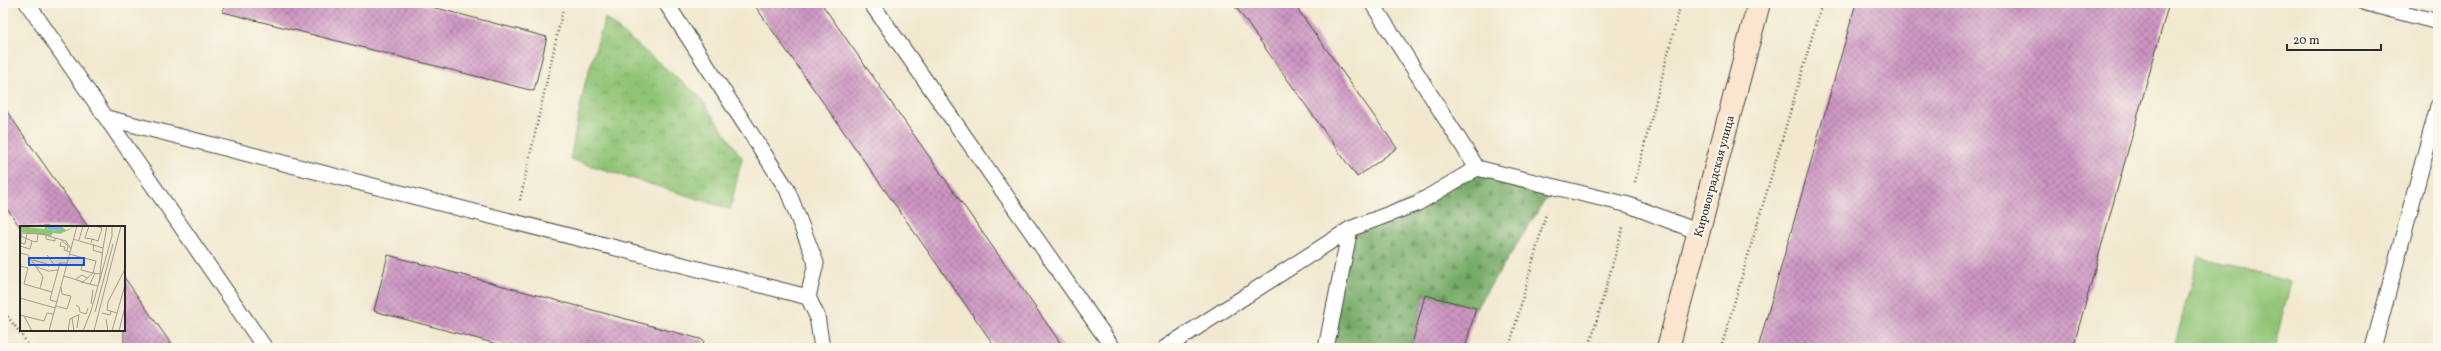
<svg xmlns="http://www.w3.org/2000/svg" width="2441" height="351" viewBox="0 0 2441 351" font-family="Vollkorn,serif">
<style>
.grass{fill:#90c475;stroke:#5e7850}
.forest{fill:url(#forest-firs);stroke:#506a48}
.park{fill:url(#park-crowns);stroke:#5e7850}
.building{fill:url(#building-cross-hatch)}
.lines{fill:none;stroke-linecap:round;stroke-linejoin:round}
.lane-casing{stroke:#494744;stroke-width:17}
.secondary-casing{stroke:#494744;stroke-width:24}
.path{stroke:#494744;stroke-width:2.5;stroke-dasharray:1 3;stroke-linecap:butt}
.lane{stroke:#fff;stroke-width:15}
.secondary{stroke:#fce5cf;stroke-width:22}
.labels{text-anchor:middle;stroke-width:4;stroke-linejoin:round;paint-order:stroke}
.street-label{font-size:12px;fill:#2b2b2b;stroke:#fbf7ec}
.inset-road{fill:none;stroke:#a29c8d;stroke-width:1}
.view{fill:#1d4ed8;fill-opacity:0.15;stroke:#1d4ed8;stroke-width:2}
.inset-edge{fill:none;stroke:#2b2b2b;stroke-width:2}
</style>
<defs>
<pattern id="forest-firs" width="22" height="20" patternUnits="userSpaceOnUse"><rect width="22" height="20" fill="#74aa66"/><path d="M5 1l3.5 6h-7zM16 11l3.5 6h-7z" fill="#5f8b54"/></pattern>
<pattern id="park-crowns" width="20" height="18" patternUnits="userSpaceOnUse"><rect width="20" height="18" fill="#90c475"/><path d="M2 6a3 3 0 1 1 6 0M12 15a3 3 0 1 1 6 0" fill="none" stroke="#769f60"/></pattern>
<pattern id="building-cross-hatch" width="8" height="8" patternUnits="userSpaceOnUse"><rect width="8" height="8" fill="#cd95c3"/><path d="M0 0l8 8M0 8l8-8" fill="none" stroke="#a77a9f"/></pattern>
</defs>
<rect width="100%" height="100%" fill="#fbf7ec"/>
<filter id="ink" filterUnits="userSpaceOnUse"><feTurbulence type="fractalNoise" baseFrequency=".025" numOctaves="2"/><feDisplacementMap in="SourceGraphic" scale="8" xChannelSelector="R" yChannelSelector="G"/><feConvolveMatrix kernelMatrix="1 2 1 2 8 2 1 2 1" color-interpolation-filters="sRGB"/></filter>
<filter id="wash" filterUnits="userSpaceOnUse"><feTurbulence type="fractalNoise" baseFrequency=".012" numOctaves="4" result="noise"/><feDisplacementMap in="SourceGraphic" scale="16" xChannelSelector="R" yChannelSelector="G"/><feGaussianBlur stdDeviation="0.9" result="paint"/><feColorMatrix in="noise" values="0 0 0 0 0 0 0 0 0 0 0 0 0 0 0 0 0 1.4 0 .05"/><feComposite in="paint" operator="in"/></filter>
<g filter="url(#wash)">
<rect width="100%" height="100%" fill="#f1e8cf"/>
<path class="grass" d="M2198 257 2291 282 2274 348H2174Z"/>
<path class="forest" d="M1477 168 1553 188 1476 308 1425 295 1411 348H1326L1350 229Z"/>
<path class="park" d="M605 18 699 96 742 158 730 209 570 159 585 83Z"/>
<g id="blocks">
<path class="building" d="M224 3H417L547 37 534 91 223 12Z
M753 3H821L1064 348H996Z
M1233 3H1293L1397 148 1357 177Z
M1856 3H2169L2073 348H1758Z
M3 106 88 227H20L3 203Z
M388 255 704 340 702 348H512L374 311Z
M124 277 174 348H124Z
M1425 295 1476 308 1465 348H1411Z"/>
</g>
</g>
<g filter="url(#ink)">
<use href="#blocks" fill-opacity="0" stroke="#494744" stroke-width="1"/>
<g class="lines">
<defs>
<path id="lane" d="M27 3 265 348
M666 3 787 189 816 263 808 297
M871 3 1113 348
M1372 3 1477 168
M2366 3 2438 22
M107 118 808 297 817 316 822 348
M1165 348 1350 229
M1326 348 1350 229 1418 203 1477 168 1629 205 1699 232
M2373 348 2438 106"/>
<path id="secondary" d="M1668 348 1759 3"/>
</defs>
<use href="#lane" class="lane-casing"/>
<use href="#secondary" class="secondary-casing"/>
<path class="path" d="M1635 182 1681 3
M520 200 563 9
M3 310 31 348
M1509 348 1547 210
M1589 348 1623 227
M1721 348 1822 3"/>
<use href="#lane" class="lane"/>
<use href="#secondary" class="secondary"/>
</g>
</g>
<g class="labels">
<g class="street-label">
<text transform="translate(1714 176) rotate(-75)" y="4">Кировоградская улица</text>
</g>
</g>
<g transform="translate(20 226)">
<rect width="105" height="105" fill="#f1e8cf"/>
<path d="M0 0 24 3 26 0V3L36 5 41 3V0L46 4 57 0 40 8 33 7 31 10 0 6Z" fill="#90c475"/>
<path d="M41 0V4L38 5 26 3 25 1H10Z" fill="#79b7ec"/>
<path class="inset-road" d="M69 0 65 12 72 13M0 7 21 8 46 15 51 23M1 10V17L5 18 7 7M26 10V13L35 15V12M53 13 83 22 79 57M41 14 48 20 47 25M59 14 63 0M12 15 17 16 18 8M41 16 40 20 45 21 44 24 50 26M71 17 72 13 78 15 82 2 76 0M74 18 73 24 82 27M0 20 10 23 12 15 1 10 2 7M83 22 87 0M0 27 8 29 23 51 20 62M49 28 64 32 61 44 73 47 76 35 64 32M27 29 35 40 40 37M13 34 27 38 29 41M0 40 8 42 4 58 32 66 30 74 37 76M17 41 28 45 38 44M44 50 63 56 73 47 80 48M56 53 62 49 67 52M61 56 78 60M70 58 75 47M32 66 40 37H47M0 72 35 82M71 78 73 64M56 79 59 81 60 86 66 88 68 82M36 80 47 83 51 70 42 68 41 61M75 86 93 18M82 87 90 89 91 85M97 87 87 84 88 76 105 43M0 89 24 95 27 87 33 88M4 90 12 105M52 92 54 105M86 93 88 105M57 102 59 88M29 105 57 0M48 105 50 93 58 89M63 105 71 85 92 10V0M74 105 101 0M92 105 105 59M99 105 105 81"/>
<path class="view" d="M9 32H64V39H9Z"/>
<rect width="105" height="105" class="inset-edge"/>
</g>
<rect width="2441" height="351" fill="none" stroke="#fbf7ec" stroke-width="16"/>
<path d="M2287 44v6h94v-6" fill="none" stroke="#2b2b2b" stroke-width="2"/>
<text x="2293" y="44" font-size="12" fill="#2b2b2b" stroke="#fbf7ec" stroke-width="3" paint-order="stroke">20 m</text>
</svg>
